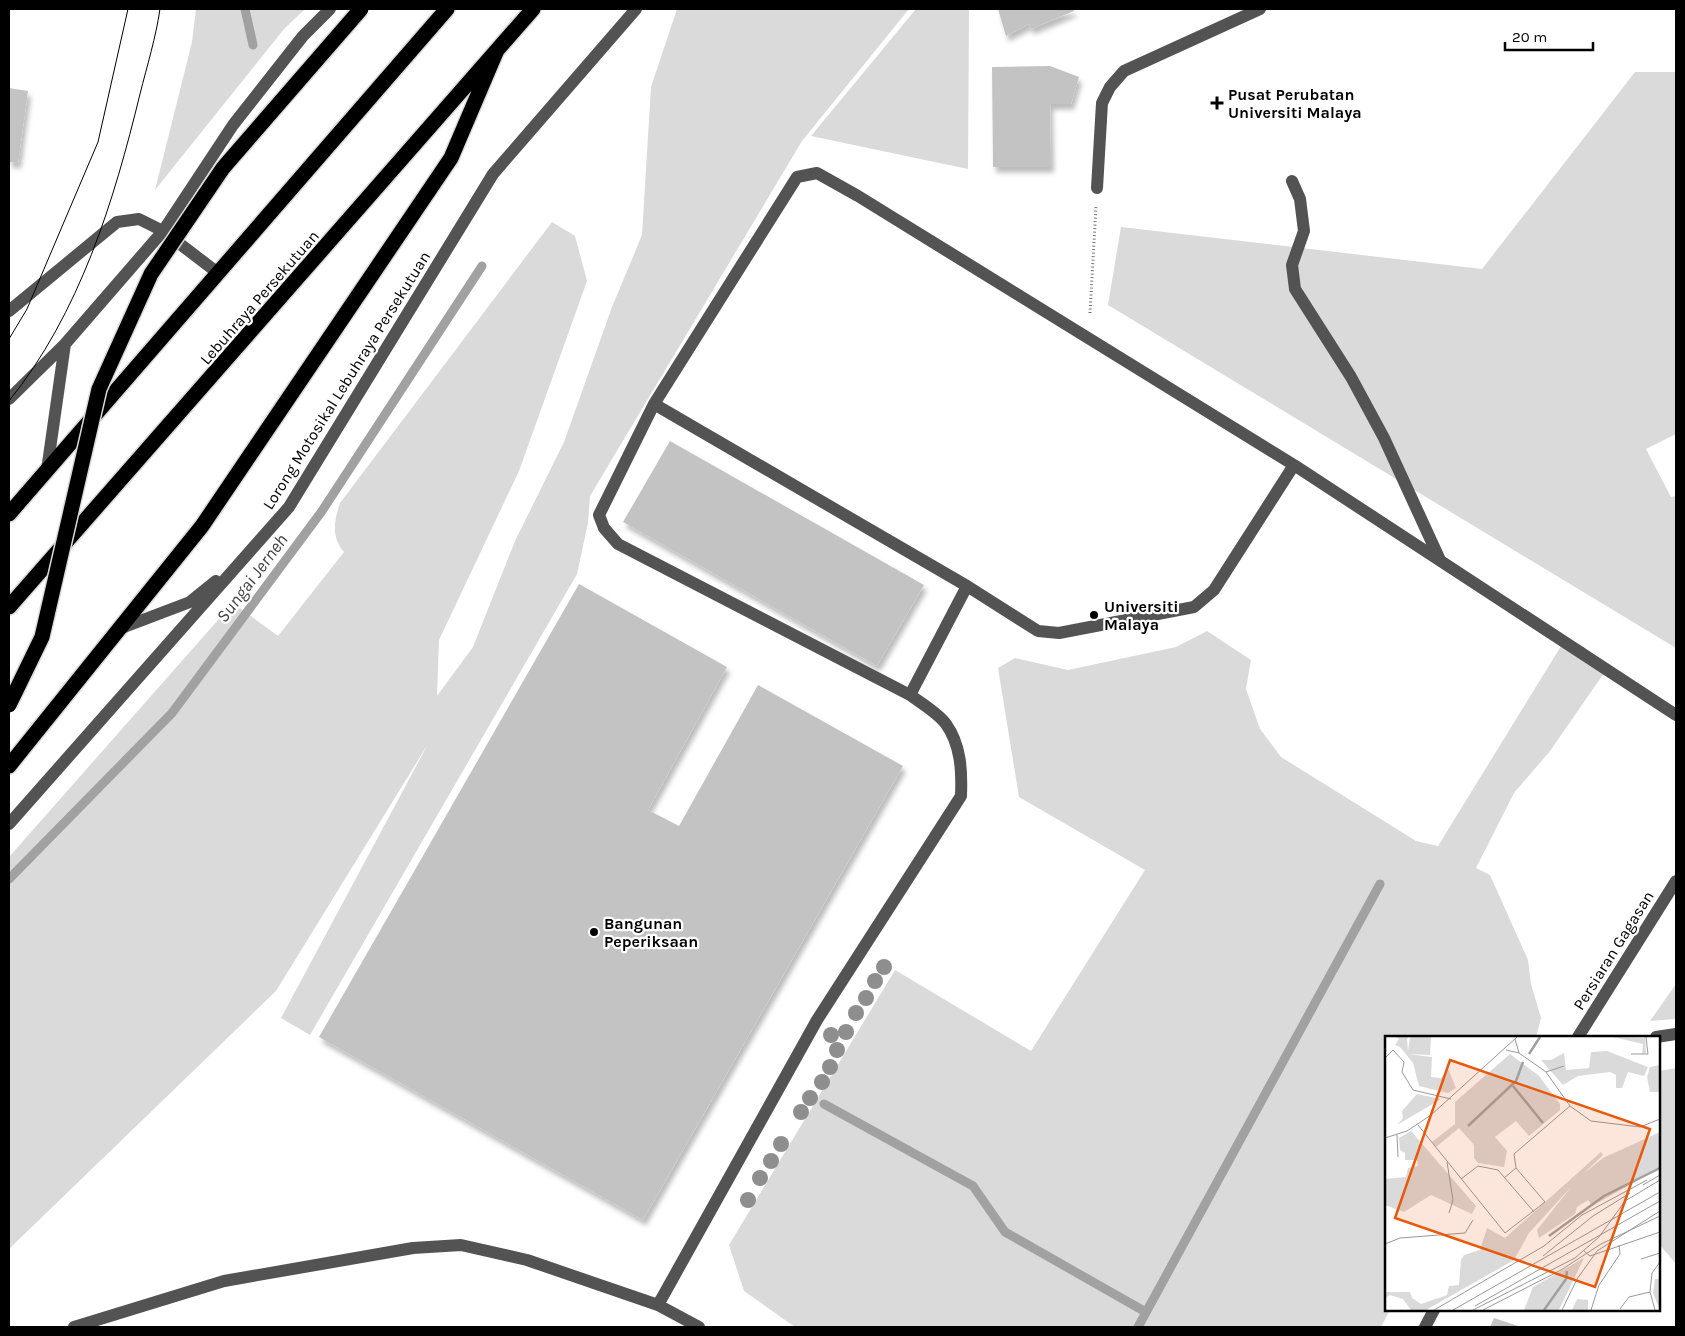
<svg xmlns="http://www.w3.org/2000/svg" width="1685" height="1336" viewBox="0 0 1685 1336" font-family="Karla,sans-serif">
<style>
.green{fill:#dadada}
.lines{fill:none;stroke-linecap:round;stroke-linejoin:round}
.stream{stroke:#a1a1a1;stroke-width:9}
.building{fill:#c3c3c3;filter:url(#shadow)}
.highway-casing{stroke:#dbdbdb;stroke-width:18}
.path{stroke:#757575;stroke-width:3;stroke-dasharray:1 2.5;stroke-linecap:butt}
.minor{stroke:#535353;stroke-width:12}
.highway{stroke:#000;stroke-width:15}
.tram{stroke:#000;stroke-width:1}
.highway-bridge-casing{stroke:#dbdbdb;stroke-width:18;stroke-linecap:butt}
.highway-bridge{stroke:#000;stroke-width:15}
.tree{fill:#8e8e8e}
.poi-dot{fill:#000;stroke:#fff;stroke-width:2}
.labels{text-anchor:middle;stroke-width:4.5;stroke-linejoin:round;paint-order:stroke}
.poi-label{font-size:16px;font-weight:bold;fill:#000;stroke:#fff;text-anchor:start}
.street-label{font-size:16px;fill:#000;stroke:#fff}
.water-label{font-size:18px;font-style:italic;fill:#424242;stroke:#fff}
.inset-river{fill:none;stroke:#a1a1a1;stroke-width:2.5}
.inset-road{fill:none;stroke:#999;stroke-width:1}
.view{fill:#e8590c;fill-opacity:0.15;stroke:#e8590c;stroke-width:2.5}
.inset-edge{fill:none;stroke:#000;stroke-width:2.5}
</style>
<defs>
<filter id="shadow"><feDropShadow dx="3" dy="5.5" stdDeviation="2.5" flood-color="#0004"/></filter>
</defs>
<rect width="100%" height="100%" fill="#fff"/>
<path class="green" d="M196 9H305L284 29 155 190 192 42Z
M677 9H909L802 141 590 496 588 523 577 574 310 1035 281 1018 428 744 276 991 9 1249V857L233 603 278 636 344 552C331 537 334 521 340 503L552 222 575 236 587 281 519 471 439 640 437 696 473 647 515 541 564 442 612 307 642 235 651 87Z
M916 9H969L968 169 811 136Z
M1635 72H1676V434L1646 449 1671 497 1676 496V648L1108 305 1121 227 1482 269Z
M1207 631 1251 660 1246 689 1260 729 1281 757 1416 841 1438 846 1561 646 1604 673 1550 751 1514 793 1476 868 1490 875 1528 960 1531 984 1541 1018 1536 1037H1386V1310H1390L1381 1327H795L744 1291 729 1245 895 970 1031 1051 1145 870 1019 797 998 668 1015 658 1068 670 1176 647Z
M1676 984V1019L1650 1021Z
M1676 1068V1264L1659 1244V1071Z"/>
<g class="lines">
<path class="stream" d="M245 9 253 45
M9 879 172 713 322 511 482 266
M824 1104 973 1186 1005 1232 1144 1311
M1138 1327 1380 884"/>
</g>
<path class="building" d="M998 9H1073L1074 11 1031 29 1029 24 1006 36Z
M1050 66 1079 77 1071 104H1050L1051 167H993L992 67Z
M9 88 28 91 18 163 9 162Z
M670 441 924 585 877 666 623 522Z
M579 584 727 667 648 810 679 826 758 685 903 766 643 1220 319 1037Z
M1494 1318 1521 1327H1490Z"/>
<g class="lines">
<defs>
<path id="highway" d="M9 514 447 9
M9 607 533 9
M9 766 202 526 451 158 497 50"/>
</defs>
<use href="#highway" class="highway-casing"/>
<path class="path" d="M1090 313 1096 207"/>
<path class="minor" d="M1292 181 1300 199 1304 231 1292 265 1295 289 1351 377 1384 438 1440 560
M1097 188 1102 103 1110 87 1124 71 1260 9
M9 311 117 222 139 219 163 231 218 273
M9 399 65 344 163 231 233 125 303 36 330 9
M654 404 967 586 1038 631 1059 633 1194 607 1214 590 1294 465
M47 470 65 344
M119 629 190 602 216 581
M910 695 618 544 604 528 599 515 654 404 797 177 817 173 858 196 1294 465 1676 715
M9 824 289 507 493 174 636 9
M1578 1037 1676 881
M1656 1037 1676 1034
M658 1305 817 1020 961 796C962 771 961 745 946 724 938 713 921 703 910 695L967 586
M74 1327 224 1281 413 1248 461 1245 527 1260 658 1305 699 1327
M1425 1327 1434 1310"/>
<use href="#highway" class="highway"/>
<path class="tram" d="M9 339 27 309 98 142 128 9
M9 401C80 313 114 201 140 94 147 66 156 37 160 9"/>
<defs>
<path id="highway-bridge" d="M9 705 42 637 99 389 151 274 223 168 361 9"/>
</defs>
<use href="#highway-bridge" class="highway-bridge-casing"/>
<use href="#highway-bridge" class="highway-bridge"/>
</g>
<g class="tree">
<circle cx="884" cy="967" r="8"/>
<circle cx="875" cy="981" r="8"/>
<circle cx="866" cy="998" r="8"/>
<circle cx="856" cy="1013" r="8"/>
<circle cx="846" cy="1032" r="8"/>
<circle cx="831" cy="1035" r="8"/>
<circle cx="837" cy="1050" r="8"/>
<circle cx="830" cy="1067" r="8"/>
<circle cx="822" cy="1082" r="8"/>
<circle cx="810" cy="1098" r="8"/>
<circle cx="801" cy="1112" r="8"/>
<circle cx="781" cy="1144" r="8"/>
<circle cx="771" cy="1161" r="8"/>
<circle cx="760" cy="1178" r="8"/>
<circle cx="748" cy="1200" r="8"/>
</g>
<g class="poi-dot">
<path d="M1214.5 95.5h5v5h5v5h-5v5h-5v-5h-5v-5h5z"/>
<circle cx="1094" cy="615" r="5"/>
<circle cx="594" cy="932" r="5"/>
</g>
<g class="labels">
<g class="poi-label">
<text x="1228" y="100">Pusat Perubatan<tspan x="1228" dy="18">Universiti Malaya</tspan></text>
<text x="1104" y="612">Universiti<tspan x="1104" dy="18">Malaya</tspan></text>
<text x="604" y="929">Bangunan<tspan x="604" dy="18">Peperiksaan</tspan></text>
</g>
<g class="street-label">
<text transform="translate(259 297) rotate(-49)" y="6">Lebuhraya Persekutuan</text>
<text transform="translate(346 380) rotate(-58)" y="6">Lorong Motosikal Lebuhraya Persekutuan</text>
<text transform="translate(1613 950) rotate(-58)" y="6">Persiaran Gagasan</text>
</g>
<g class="water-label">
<text transform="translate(252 578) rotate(-53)" y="6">Sungai Jerneh</text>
</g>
</g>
<g transform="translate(1385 1036)">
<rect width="275" height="275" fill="#fff"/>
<path d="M11 1H24L22 3 23 15 25 1H46L45 19 22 18 47 21 46 41 56 42 63 33 71 52 63 57 34 50 28 27 15 11 10 9 14 3ZM228 1 260 2 261 17 257 18 258 8ZM222 15 263 31 259 40 243 36 237 52H231V39L225 36 193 40 178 49 156 24H166L179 17 181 34 204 32 206 16ZM125 18 154 40 175 68V74L144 100 131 85 110 101 122 115 119 131 93 127 89 122V109L74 92 51 111 47 106 70 88V66ZM275 29V56H265L262 41 265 31ZM32 58 56 63 12 89 18 82 17 75ZM26 95 91 170 87 178 46 159 19 176 0 169V143L21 141 23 132 33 130 32 124H20V117L15 114 14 102ZM275 96V132L207 170 203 164 192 171 190 178 154 202 152 194 186 151 144 197 129 224 41 274H26L18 263 5 259 0 262V256H25L27 262 36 268 62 259 64 250 74 249 76 224 79 219 95 214 102 192 120 202 216 116 218 119 198 138 218 122ZM199 222 174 274H139L148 251ZM270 243H275V274L268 257ZM192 263 203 264V274H187Z" fill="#dadada"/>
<path class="inset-river" d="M144 18 155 1M128 50 158 87M83 90 131 45 138 26M164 200 219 160 275 132M159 274 181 243 182 235"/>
<path class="inset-road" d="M121 14 134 17 130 3M134 17 161 36 185 70 206 85 255 91 275 83M246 18H263L261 1M0 22 8 14 19 26 17 36 28 54 66 63M161 36 179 30M33 89 120 197 160 166 131 132M12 99 13 121M0 102 22 95 46 79 132 1M62 126 68 164 64 177M119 142 131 132 129 118 185 70M76 143 93 130 113 134 149 176M258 149 275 139M0 208 15 202 80 197 88 184M199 215 205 220 275 196M158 220 208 180 245 157M256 223 275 217M90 270 275 165M235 273 244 261 265 256M49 274 159 210 197 179 262 144M68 274 275 156M88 274 190 222 214 201 240 165 275 144M98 274 176 234 216 208 275 180M177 274 192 243 212 215 275 175M206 274 214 249 235 218 234 209M270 274 265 256 267 237 275 226"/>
<path class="view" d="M65 24 265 93 210 251 10 182Z"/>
<rect width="275" height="275" class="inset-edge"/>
</g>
<rect width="1685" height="1336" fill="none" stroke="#000000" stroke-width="20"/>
<path d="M1505 42v8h88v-8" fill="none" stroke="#000000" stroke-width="2.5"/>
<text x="1512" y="42" font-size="15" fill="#000000" stroke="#ffffff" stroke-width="4" paint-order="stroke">20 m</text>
</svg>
